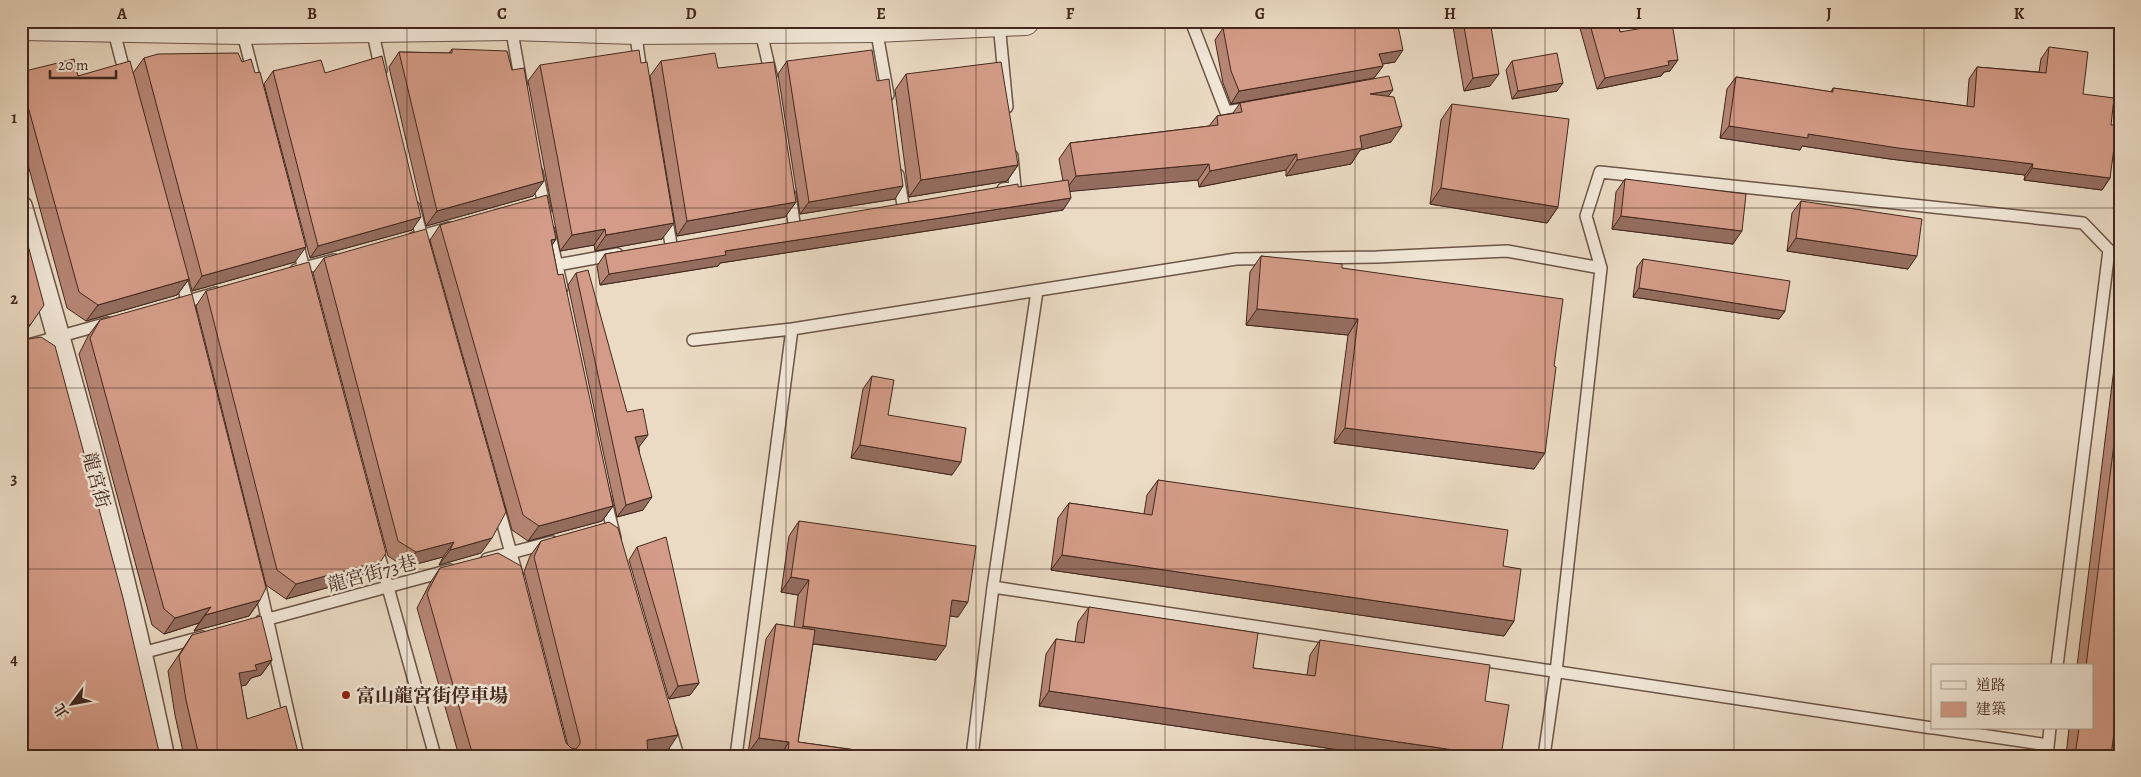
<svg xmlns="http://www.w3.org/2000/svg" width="2141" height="777" viewBox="0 0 2141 777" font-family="Alegreya,'Noto Serif TC',serif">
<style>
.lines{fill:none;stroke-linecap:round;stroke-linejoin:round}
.service-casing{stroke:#6c5447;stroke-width:14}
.minor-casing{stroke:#6c5447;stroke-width:25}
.tertiary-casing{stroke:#6c5447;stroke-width:30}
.service{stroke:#f2e8d9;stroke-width:11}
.minor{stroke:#f2e8d9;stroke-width:22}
.tertiary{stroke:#f2e8d9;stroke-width:28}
.wall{fill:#b68675;stroke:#42271d}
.shaded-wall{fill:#946d5f;stroke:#42271d}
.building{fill:#d49c88;stroke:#42271d}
.grid{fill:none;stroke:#42271d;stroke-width:1;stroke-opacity:0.55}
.poi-dot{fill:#8f2418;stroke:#f2e8d9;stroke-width:2}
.labels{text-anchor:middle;stroke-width:5;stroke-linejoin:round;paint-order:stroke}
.street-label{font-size:19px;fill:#42271d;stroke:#f2e8d9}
.poi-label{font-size:19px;font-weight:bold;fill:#42271d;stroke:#f2e8d9;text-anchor:start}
.neatline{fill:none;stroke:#42271d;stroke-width:2}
.grid-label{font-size:16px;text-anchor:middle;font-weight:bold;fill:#42271d}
</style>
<rect width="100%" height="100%" fill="#ebdbc4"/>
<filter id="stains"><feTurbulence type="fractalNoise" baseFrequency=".004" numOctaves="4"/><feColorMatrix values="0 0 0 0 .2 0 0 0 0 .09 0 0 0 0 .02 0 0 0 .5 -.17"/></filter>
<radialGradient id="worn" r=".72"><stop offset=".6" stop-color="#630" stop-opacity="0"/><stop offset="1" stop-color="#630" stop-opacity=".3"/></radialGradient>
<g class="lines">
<defs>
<path id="service" d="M1191 21 1226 112 1250 108
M999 23 1007 107
M511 26 521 83
M113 28 126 78
M760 28 771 75
M876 28 888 95
M372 29 381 70
M635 29 640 65
M242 30 253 73
M537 172 545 210
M898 175 903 205
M1003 189 1015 187 1012 156
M790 195 794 223
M414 207 424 245
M666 216 671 244
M549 231 562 288
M414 238 449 228
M297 241 306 278
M557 265 617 254
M296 270 334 260
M179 272 190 310
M181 303 216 293
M693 340 792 329 1236 259 1377 257 1507 251 1601 268
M21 347 108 323
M605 498 615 538
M498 506 517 575
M377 548 435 756
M487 559 552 542
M259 582 298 756
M993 587 1932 728
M261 621 450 570
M142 653 202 637
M1934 728 2048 745
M670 729 678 756
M736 756 792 329
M972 756 993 587 1037 291
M1544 756 1556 672 1601 268 1586 216 1600 172 2083 223 2109 250 2057 666
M2047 756 2050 728"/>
<path id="minor" d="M21 207C74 388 125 571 163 756"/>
<path id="tertiary" d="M21 26 242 30 511 26 635 30 876 28 1025 21"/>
</defs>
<use href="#service" class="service-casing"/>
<use href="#minor" class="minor-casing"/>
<use href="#tertiary" class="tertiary-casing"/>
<use href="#service" class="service"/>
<use href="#minor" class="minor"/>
<use href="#tertiary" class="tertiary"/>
</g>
<path class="wall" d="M1250 21H1400L1398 24 1395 62 1382 64 1383 66 1374 78 1231 104 1223 83 1215 40 1223 28Z
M1452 21H1490V86L1464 91Z
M1578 21H1618L1620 32 1670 71 1664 72 1661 76 1597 89Z
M2049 47 2083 94 2111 125 2110 178 2102 190 2024 180 2025 175 1890 159 1802 146 1800 150 1720 138 1727 89 1736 77 1831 92 1833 88 1967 106 1969 79 1977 67 2039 72 2041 59Z
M452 49 533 196 426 226 389 67 399 52 449 53Z
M144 58 295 262 192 291 189 279 177 295 86 321 67 308 21 139V72L78 76 133 73Z
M661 61 718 68 796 202 785 217 677 236 650 76Z
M787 61 895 199 800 214 778 74Z
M1512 61 1557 91 1512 99 1506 70Z
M540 65 662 239 595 251 594 245 560 251 528 81Z
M273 71 325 73 412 230 310 258 264 84Z
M906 74 1018 165 1007 181 909 197 895 90Z
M1388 96 1391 142 1360 150 1351 164 1286 176V170L1199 187 1198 180 1070 191 1063 210 720 263 718 266 600 285 597 266 605 254 1063 181 1059 159 1070 143 1209 126 1217 116 1233 113 1240 103Z
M1452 104 1558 207 1547 223 1430 204 1441 120Z
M1625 179 1733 244 1612 229 1616 192Z
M1801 201 1908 269 1787 251 1792 213Z
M440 225 556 239 552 245 558 275 613 506 602 521 528 541 512 530 430 240Z
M1261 256 1342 268 1554 366 1534 469 1334 443 1348 335 1246 325 1250 272Z
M324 258 481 553 439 565 443 557 405 567 388 556 313 273Z
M1643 259 1785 311 1779 319 1633 297 1637 267Z
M576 273 639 447 643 510 617 517 568 285Z
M206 291 370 576 286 599 266 585 196 306Z
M100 320 260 600 249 616 194 631 199 623 164 634 152 625 79 354 88 336Z
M2120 320V684L2111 756H2066L2069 728H2092V666H2077Z
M872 376 888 415 952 475 851 458 863 389Z
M1158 480 1503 566 1514 621 1504 636 1051 570 1058 518 1069 503 1144 514 1147 495Z
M799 521 958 617 950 616 936 660 813 644 798 742 899 756H767L748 753 766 639 776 624 794 627 798 595 781 592 789 536Z
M541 541 668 750 648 753V756H459L417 608 430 583 440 568 568 746 524 572 530 556Z
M637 547 699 683 690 695 669 699 629 560Z
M1089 607 1253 668 1307 675 1310 655 1320 640 1485 701 1501 756H1381L1039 706 1046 654 1056 639 1075 642 1078 622Z
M192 635 272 660 261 675 251 678 246 685 241 686 247 719 299 756H184L175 715 168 671Z"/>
<path class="shaded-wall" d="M1403 50 1395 62 1371 66 1379 54Z
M1678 60 1670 71 1664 72 1661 76 1597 89 1605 78 1668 61Z
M1383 66 1374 78 1231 104 1239 91Z
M1499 74 1490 86 1464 91 1473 78Z
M1563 83 1557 91 1512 99 1518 91Z
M1393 90 1381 106 1370 94Z
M1402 126 1391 142 1360 150 1351 164 1286 176 1297 160 1360 136Z
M1729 126 1808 134 2033 164 2025 175 1890 159 1802 146 1800 150 1720 138Z
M1297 154 1286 170 1199 187 1210 171Z
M1209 164 1198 180 1064 192 1076 176Z
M1018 165 1007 181 909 197 921 180Z
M2032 168 2110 178 2102 190 2024 180Z
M544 181 533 196 426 226 437 211Z
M903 186 895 199 800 214 809 202Z
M1441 188 1558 207 1547 223 1430 204Z
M1071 198 1063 210 720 263 718 266 600 285 609 274 725 251Z
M796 202 785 217 677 236 687 221Z
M1621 216 1742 231 1733 244 1612 229Z
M421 217 412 230 310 258 318 246Z
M674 223 662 239 595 251 606 235Z
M605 229 594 245 560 251 572 235Z
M1796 238 1917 256 1908 269 1787 251Z
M556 239 546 254 551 240Z
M306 247 295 262 192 291 202 276Z
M189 279 177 295 86 321 98 305Z
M1639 288 1785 311 1779 319 1633 297Z
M1257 309 1358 319 1348 335 1246 325Z
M31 324 21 338 26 327Z
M1345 428 1545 453 1534 469 1334 443Z
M648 435 639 447 627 449 635 437Z
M860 445 961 462 952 475 851 458Z
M652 497 643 510 617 517 626 505Z
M613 506 602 521 528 541 539 526Z
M492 538 481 553 439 565 450 550Z
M454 542 443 557 405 567 416 552Z
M1062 555 1514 621 1504 636 1051 570Z
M381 561 370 576 286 599 296 584Z
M791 577 809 580 798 595 781 592Z
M260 600 249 616 194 631 205 615Z
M952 600 968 602 958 617 942 615Z
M211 607 199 623 164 634 175 618Z
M803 626 946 646 936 660 793 641Z
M272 660 261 675 251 678 246 685 229 688 239 673 255 665Z
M699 683 690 695 669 699 678 686Z
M1049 691 1495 756H1381L1039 706Z
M678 735 668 750 636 754 647 740Z
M759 738 789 742 780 756H767L748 753Z"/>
<path class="building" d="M1250 21H1397L1403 50 1379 54 1383 66 1239 91 1231 71 1223 28Z
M1463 21H1490L1499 74 1473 78Z
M1589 21H1618L1620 32 1672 23 1678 60 1668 61 1669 65 1605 78Z
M2049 47 2088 52 2083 94 2114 98 2111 125H2117L2110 178 2032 168 2033 164 1898 148 1808 134V138L1729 126 1736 77 1833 92V88L1974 107 1977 67 2046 73Z
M452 49 507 51 512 70 524 68 544 181 437 211 399 52 452 53Z
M639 50 641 63 647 62 674 223 606 235 605 229 572 235 540 65Z
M872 50 877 81 889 79 903 186 809 202 787 61Z
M238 53 242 62 251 59 255 73 260 72 306 247 202 276 144 58 158 54Z
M715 53 718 68 774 62 796 202 687 221 661 61Z
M1557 53 1563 83 1518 91 1512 61Z
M382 56 421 217 318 246 273 71 321 60 325 73Z
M74 59 78 76 130 61 189 279 98 305 79 292 21 81V72Z
M1001 62 1018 165 921 180 906 74Z
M1389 76 1393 90 1370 94 1394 97 1402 126 1360 136 1362 148 1297 160V154L1210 171 1209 164 1076 176 1070 143 1218 125 1217 116 1242 112 1240 103Z
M1452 104 1569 119 1558 207 1441 188Z
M1625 179 1746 194 1742 231 1621 216Z
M1068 180 1071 198 725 251 726 255 609 274 605 254 1018 184V187Z
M547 195 556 239 551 240 558 275 563 274 613 506 539 526 523 515 440 225Z
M1801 201 1922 219 1917 256 1796 238Z
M21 219 44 305 31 324 26 327 24 333 29 339 41 337 55 346 123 598 160 756H21Z
M426 229 506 512 492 538 450 550 454 542 416 552 398 541 324 258Z
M1261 256 1342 264V268L1563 299 1554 366 1556 367 1545 453 1345 428 1358 319 1257 309Z
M1643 259 1790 281 1785 311 1639 288Z
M309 262 386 553 381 561 296 584 277 570 206 291Z
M588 270 627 412 643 409 648 435 635 437 652 497 626 505 576 273Z
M192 294 266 588 260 600 205 615 211 607 175 618 164 609 90 338 100 320Z
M872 376 894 380 888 415 966 428 961 462 860 445Z
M2120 396V684L2111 756H2075L2079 728H2092V666H2086Z
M1158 480 1508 530 1503 566 1521 569 1514 621 1062 555 1069 503 1152 515Z
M799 521 976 546 968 602 952 600 946 646 803 626 809 580 791 577Z
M609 522 618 528 678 735 647 740 648 756H473L427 593 440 568 498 553 521 566 566 743 571 748 576 749 580 744V740L534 557 541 541Z
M666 537 699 683 678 686 637 547Z
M1089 607 1258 633 1253 668 1315 676 1320 640 1490 665 1485 701 1509 705 1501 756H1495L1049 691 1056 639 1084 643Z
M261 616 272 660 255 665 257 670 239 673 247 719 286 706 299 756H199L186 700 179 656 192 635Z
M776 624 815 630 798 742 899 756H788L789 742 759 738Z"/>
<path class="grid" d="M217 21V756M407 21V756M596 21V756M786 21V756M976 21V756M1165 21V756M1355 21V756M1545 21V756M1734 21V756M1924 21V756M21 208H2120M21 388H2120M21 569H2120"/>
<circle class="poi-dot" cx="346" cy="695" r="5"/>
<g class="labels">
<g class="street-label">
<text transform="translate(97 480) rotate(75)" y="7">龍宮街</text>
<text transform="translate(372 573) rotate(-15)" y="7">龍宮街73巷</text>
</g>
<g class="poi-label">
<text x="356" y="702">富山龍宮街停車場</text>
</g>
</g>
<rect width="2141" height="777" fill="none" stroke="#ebdbc4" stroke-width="55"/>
<rect x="1931" y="664" width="162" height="65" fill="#f2e8d9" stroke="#ac9b8e"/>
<rect x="1941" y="681" width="25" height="8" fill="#f2e8d9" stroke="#ac9b8e"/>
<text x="1976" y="690" font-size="15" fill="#42271d">道路</text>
<rect x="1941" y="702" width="25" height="15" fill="#d49c88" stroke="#ac9b8e"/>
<text x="1976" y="714" font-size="15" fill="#42271d">建築</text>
<g transform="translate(72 704) rotate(238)" stroke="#f2e8d9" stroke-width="4" paint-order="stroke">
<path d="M0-4L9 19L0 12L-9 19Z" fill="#42271d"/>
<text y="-8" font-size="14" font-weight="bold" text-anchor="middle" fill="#42271d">北</text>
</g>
<path d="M50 70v8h66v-8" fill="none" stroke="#42271d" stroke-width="2.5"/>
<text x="58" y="70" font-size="15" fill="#42271d" stroke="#f2e8d9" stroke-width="4" paint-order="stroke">20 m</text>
<rect x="28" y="28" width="2086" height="722" class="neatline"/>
<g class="grid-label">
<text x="122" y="19">A</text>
<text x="312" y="19">B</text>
<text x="502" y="19">C</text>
<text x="691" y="19">D</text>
<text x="881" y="19">E</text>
<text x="1070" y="19">F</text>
<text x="1260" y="19">G</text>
<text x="1450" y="19">H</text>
<text x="1639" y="19">I</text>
<text x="1829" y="19">J</text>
<text x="2019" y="19">K</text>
<text x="14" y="123">1</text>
<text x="14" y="304">2</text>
<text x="14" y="484">3</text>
<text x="14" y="665">4</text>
</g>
<rect width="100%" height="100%" filter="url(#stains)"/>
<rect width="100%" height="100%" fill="url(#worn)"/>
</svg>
